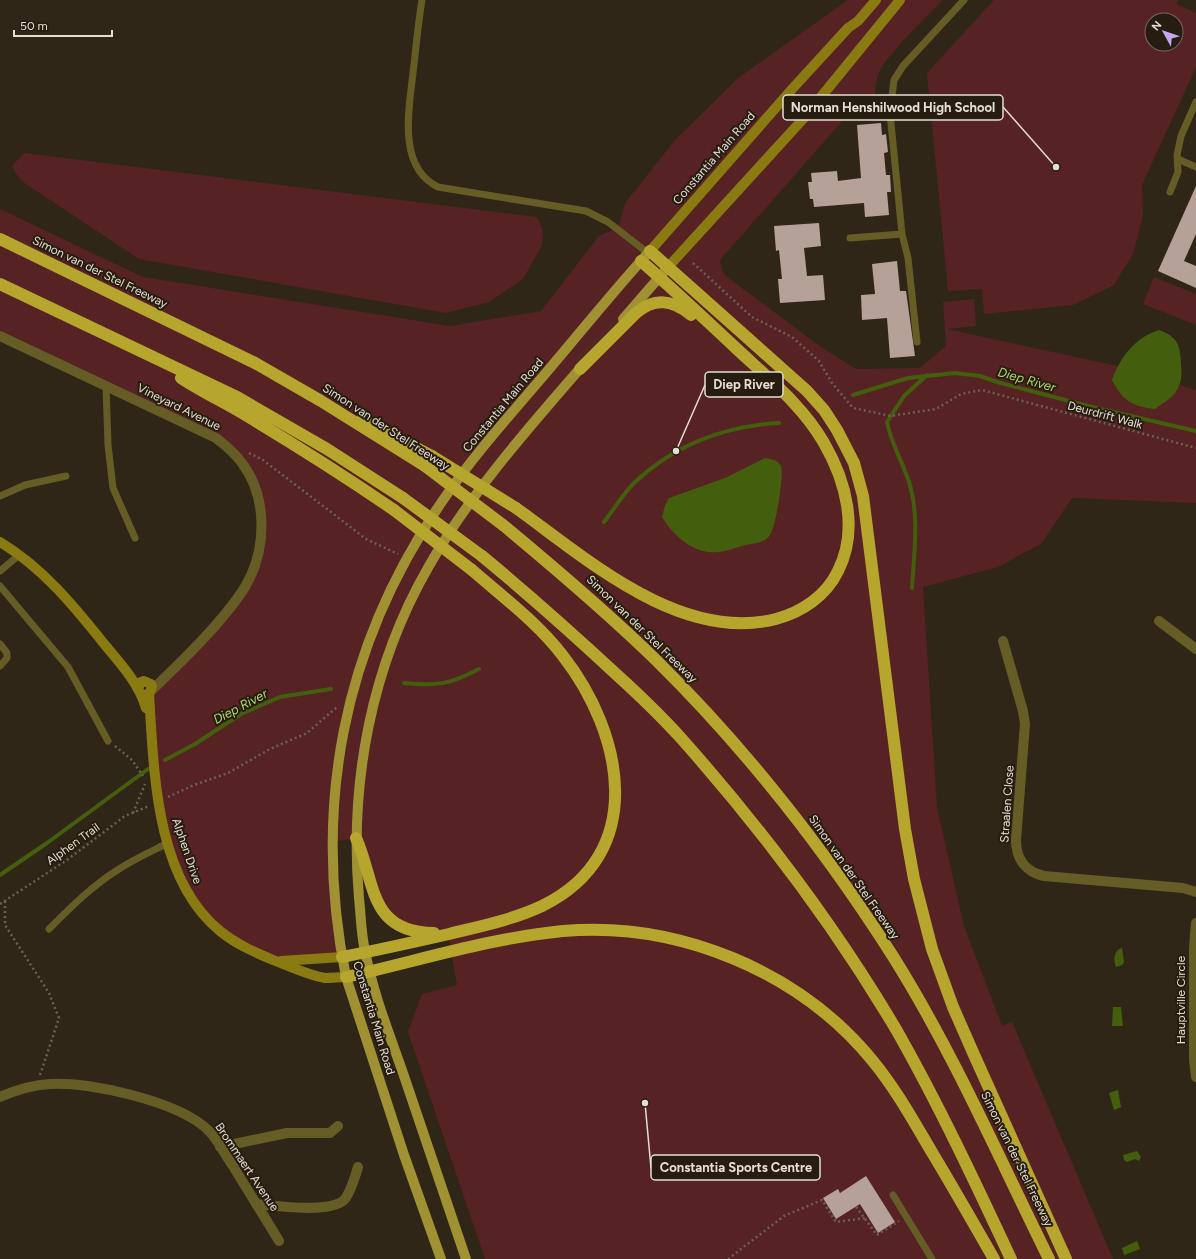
<svg xmlns="http://www.w3.org/2000/svg" width="1196" height="1259" viewBox="0 0 1196 1259" font-family="Figtree,sans-serif">
<style>
.green{fill:#562223;fill-rule:evenodd}
.water{fill:#435f0d}
.lines{fill:none;stroke-linecap:round;stroke-linejoin:round}
.stream{stroke:#435f0d;stroke-width:4}
.building{fill:#b5a197}
.path{stroke:#6a6155;stroke-width:2.5;stroke-dasharray:2 3;stroke-linecap:butt}
.lane{stroke:#665d26;stroke-width:7}
.street{stroke:#665d26;stroke-width:10}
.secondary{stroke:#897b12;stroke-width:10}
.primary{stroke:#a09232;stroke-width:10}
.highway{stroke:#b7a62d;stroke-width:12}
.highway-bridge{stroke:#b7a62d;stroke-width:12}
.labels{text-anchor:middle;stroke-width:4;stroke-linejoin:round;paint-order:stroke}
.street-label{font-size:12px;fill:#e4ded5;stroke:#261c0f}
.water-label{font-size:13px;font-style:italic;fill:#add770;stroke:#261c0f}
.leader{fill:none;stroke:#e4ded5;stroke-width:1.5}
.callout-dot{fill:#e4ded5;stroke:#261c0f;stroke-width:1.5}
.callout{fill:#261c0f;stroke:#e4ded5;stroke-width:1.5}
.callout-label{font-size:13px;text-anchor:middle;font-weight:bold;fill:#e4ded5}
</style>
<rect width="100%" height="100%" fill="#302618"/>
<path class="green" d="M848 0H943C925 19 893 48 880 70 876 79 875 88 875 98L852 110 720 260 722 270 727 277 821 347 856 369 920 368 946 346 943 302 974 299 976 326 947 329 1117 366 1196 390V503L1072 498 1041 544 998 567 923 587 937 808 964 926 1002 1026 1012 1022 1113 1259H485L408 1032 422 994 457 985 448 934 392 920 356 838 332 842 342 957 277 961 253 952 200 910 168 843 149 694 236 600 258 554 259 497 229 448 0 336V209L143 277 450 326 541 311 599 236 613 230 620 222 625 203 675 140 738 78Z
M994 0H1178L1177 4 1196 13V67L1142 185 1143 216 1133 254 1114 285 1073 305 984 314 982 289 948 291 927 73ZM1152 20H1176V44H1152Z
M24 153 537 217 543 231 542 245 523 279 489 302 446 313 139 259 20 180 12 166Z
M1154 277 1196 294V325L1143 304Z"/>
<path class="water" d="M1159 330C1178 337 1180 345 1181 363 1182 375 1182 383 1175 393 1171 399 1161 404 1155 409 1131 406 1123 401 1112 380 1120 357 1136 337 1159 330Z
M765 458C771 459 778 460 781 466 784 476 776 526 770 535 765 543 755 543 746 545 737 547 728 551 719 552 695 555 674 537 662 517L665 505 669 498 725 478Z
M1122 948 1124 962 1122 965 1116 967C1113 960 1114 950 1122 948Z
M1113 1007H1121L1123 1026H1112Z
M1118 1090 1121 1107 1114 1110 1109 1093Z
M1137 1151 1141 1157 1139 1161 1135 1159 1127 1162 1124 1160 1123 1155Z
M1137 1241 1140 1249 1124 1255 1122 1248Z"/>
<g class="lines">
<path class="stream" d="M853 395 908 378 955 373 980 376 997 382 1088 406 1196 431
M604 522C614 509 623 494 634 483 674 445 725 426 779 423
M912 588C914 553 920 513 908 479 901 459 891 443 887 422L904 396 927 375
M404 683C437 686 449 685 479 669
M165 760 195 744 241 714 280 697 331 689
M0 875 47 843 148 769"/>
</g>
<path class="building" d="M881 123 882 135 886 134 888 152 884 153 886 175H890L891 192H887L889 215 865 217 864 203 814 207 813 199H810L808 182H812L811 173 837 171 838 181 861 178 857 125Z
M1196 186V234L1184 261 1196 266V288L1158 271Z
M819 223 821 246 804 248 807 276 823 275 825 300 780 303 778 279H782L779 250 776 251 774 226Z
M897 261 900 291H906L915 356 890 358 887 318 862 320 861 295 875 294 872 264Z
M866 1176 895 1222 878 1233 860 1204 836 1219 823 1198 838 1189 840 1193Z"/>
<g class="lines">
<path class="path" d="M693 263 752 317 792 337 819 361 832 383 853 408 891 416 936 409 961 394 982 390 1196 448
M249 453 263 460 366 539 398 554
M115 746 132 760 143 776
M168 797 194 785 228 773 270 749 307 733 337 707
M133 813 145 784
M5 901V925L49 993 59 1018 40 1075
M0 904 67 860 125 816 149 806
M856 1207 877 1235 899 1221
M728 1259 784 1216 822 1200 836 1222 865 1218"/>
<path class="lane" d="M422 0C418 24 416 48 413 73 409 109 397 167 438 187L586 211 608 222 648 253
M1178 159 1196 167
M1170 192 1178 172 1177 155 1181 136 1196 102
M902 234 908 258 917 342
M850 238 902 234 890 113 894 80 903 66 964 0
M106 386 108 445 113 488 135 538
M0 496 25 485 66 476
M0 571 19 555
M0 586 68 667 108 741
M0 644 7 653V658L0 666
M49 929C71 907 93 885 119 869 134 859 152 851 168 843
M893 1195 932 1259"/>
<path class="street" d="M0 336 216 438C225 445 235 453 242 463 268 498 267 550 245 587 223 622 181 662 151 691
M1159 621 1196 649
M1003 641 1023 711 1025 724 1016 840C1016 859 1026 872 1044 876L1183 888 1196 892
M1196 923 1194 948V1060L1196 1077
M0 1097C16 1090 32 1085 50 1084 89 1081 181 1102 209 1131 219 1141 225 1155 233 1166 248 1191 264 1216 279 1241
M220 1147 287 1133H330L338 1126
M256 1204C275 1206 332 1214 345 1199 351 1191 355 1177 358 1167"/>
<path class="secondary" d="M650 251 793 88 848 28 858 21 876 0
M669 266 803 119 900 0
M0 542C43 568 74 606 105 645 121 664 139 684 146 708
M138 689 141 682 144 681 151 684 152 687 149 694 144 695
M149 694C154 771 155 878 220 931 236 944 254 952 273 960 290 966 307 975 325 978 332 978 339 977 346 977
M281 961 342 957"/>
<path class="primary" d="M623 319 669 266
M441 1259 404 1155 346 977C312 807 343 646 441 503 472 457 510 415 545 374 580 333 614 290 650 251
M466 1259C445 1197 424 1135 403 1073 389 1033 373 993 365 951 361 934 361 916 359 898 349 784 371 666 429 566 469 495 530 426 584 364"/>
<path class="highway" d="M0 239 255 363 321 401 425 466
M650 251 807 391 824 410 837 430 854 463 863 496 905 829 914 879 932 949 953 1007 975 1057 1066 1259
M0 284 237 397 327 449 403 498
M580 369 636 313C655 297 673 300 691 315
M181 378C202 392 226 403 247 416 297 446 346 477 394 510
M362 420 432 456
M516 508C588 560 681 643 776 619 802 612 826 596 838 571 859 530 846 481 824 443 803 406 768 378 738 350 706 320 674 290 641 261
M503 525C556 569 608 613 657 661 747 750 826 851 894 958 954 1054 999 1158 1049 1259
M482 556C528 594 572 633 616 674 638 694 660 715 680 737 761 828 835 926 897 1031 939 1105 975 1182 1011 1259
M356 838C376 883 368 932 434 933
M342 957C378 950 414 942 449 934 481 926 512 920 542 906 649 854 623 733 563 656 538 623 503 597 472 570
M346 977C418 961 490 938 563 931 678 921 799 971 872 1060 896 1089 914 1122 933 1154 954 1189 974 1224 994 1259"/>
<path class="highway-bridge" d="M432 456 516 508
M425 466 503 525
M403 498 482 556
M394 510 472 570"/>
</g>
<g class="labels">
<g class="street-label">
<text transform="translate(714 158) rotate(-49)" y="4">Constantia Main Road</text>
<text transform="translate(100 272) rotate(26)" y="4">Simon van der Stel Freeway</text>
<text transform="translate(503 405) rotate(-50)" y="4">Constantia Main Road</text>
<text transform="translate(179 407) rotate(26)" y="4">Vineyard Avenue</text>
<text transform="translate(1105 415) rotate(15)" y="4">Deurdrift Walk</text>
<text transform="translate(386 427) rotate(33)" y="4">Simon van der Stel Freeway</text>
<text transform="translate(642 629) rotate(44)" y="4">Simon van der Stel Freeway</text>
<text transform="translate(1007 804) rotate(-86)" y="4">Straalen Close</text>
<text transform="translate(73 844) rotate(-36)" y="4">Alphen Trail</text>
<text transform="translate(187 851) rotate(71)" y="4">Alphen Drive</text>
<text transform="translate(854 877) rotate(55)" y="4">Simon van der Stel Freeway</text>
<text transform="translate(1181 1000) rotate(-90)" y="4">Hauptville Circle</text>
<text transform="translate(374 1018) rotate(73)" y="4">Constantia Main Road</text>
<text transform="translate(1017 1159) rotate(64)" y="4">Simon van der Stel Freeway</text>
<text transform="translate(247 1167) rotate(56)" y="4">Brommaert Avenue</text>
</g>
<g class="water-label">
<text transform="translate(1027 379) rotate(16)" y="5">Diep River</text>
<text transform="translate(240 706) rotate(-28)" y="5">Diep River</text>
</g>
</g>
<path class="leader" d="M1056 167L1003 107M676 451L705 385M645 1103L651 1168"/>
<g class="callout-dot">
<circle cx="1056" cy="167" r="4"/>
<circle cx="676" cy="451" r="4"/>
<circle cx="645" cy="1103" r="4"/>
</g>
<g class="callout">
<rect x="783" y="95" width="220" height="25" rx="4"/>
<rect x="705" y="372" width="78" height="25" rx="4"/>
<rect x="651" y="1155" width="169" height="25" rx="4"/>
</g>
<g class="callout-label">
<text x="893" y="112">Norman Henshilwood High School</text>
<text x="744" y="389">Diep River</text>
<text x="736" y="1172">Constantia Sports Centre</text>
</g>
<g transform="translate(1164 32) rotate(310)"><circle r="19" fill="#261c0f" stroke="#726a5e"/>
<path d="M0-3L7 15L0 10L-7 15Z" fill="#c2a8f2"/>
<text y="-6" font-size="11" font-weight="bold" text-anchor="middle" fill="#e4ded5">N</text>
</g>
<path d="M14 30v6h98v-6" fill="none" stroke="#e4ded5" stroke-width="2"/>
<text x="20" y="30" font-size="12" fill="#e4ded5" stroke="#261c0f" stroke-width="3" paint-order="stroke">50 m</text>
</svg>
